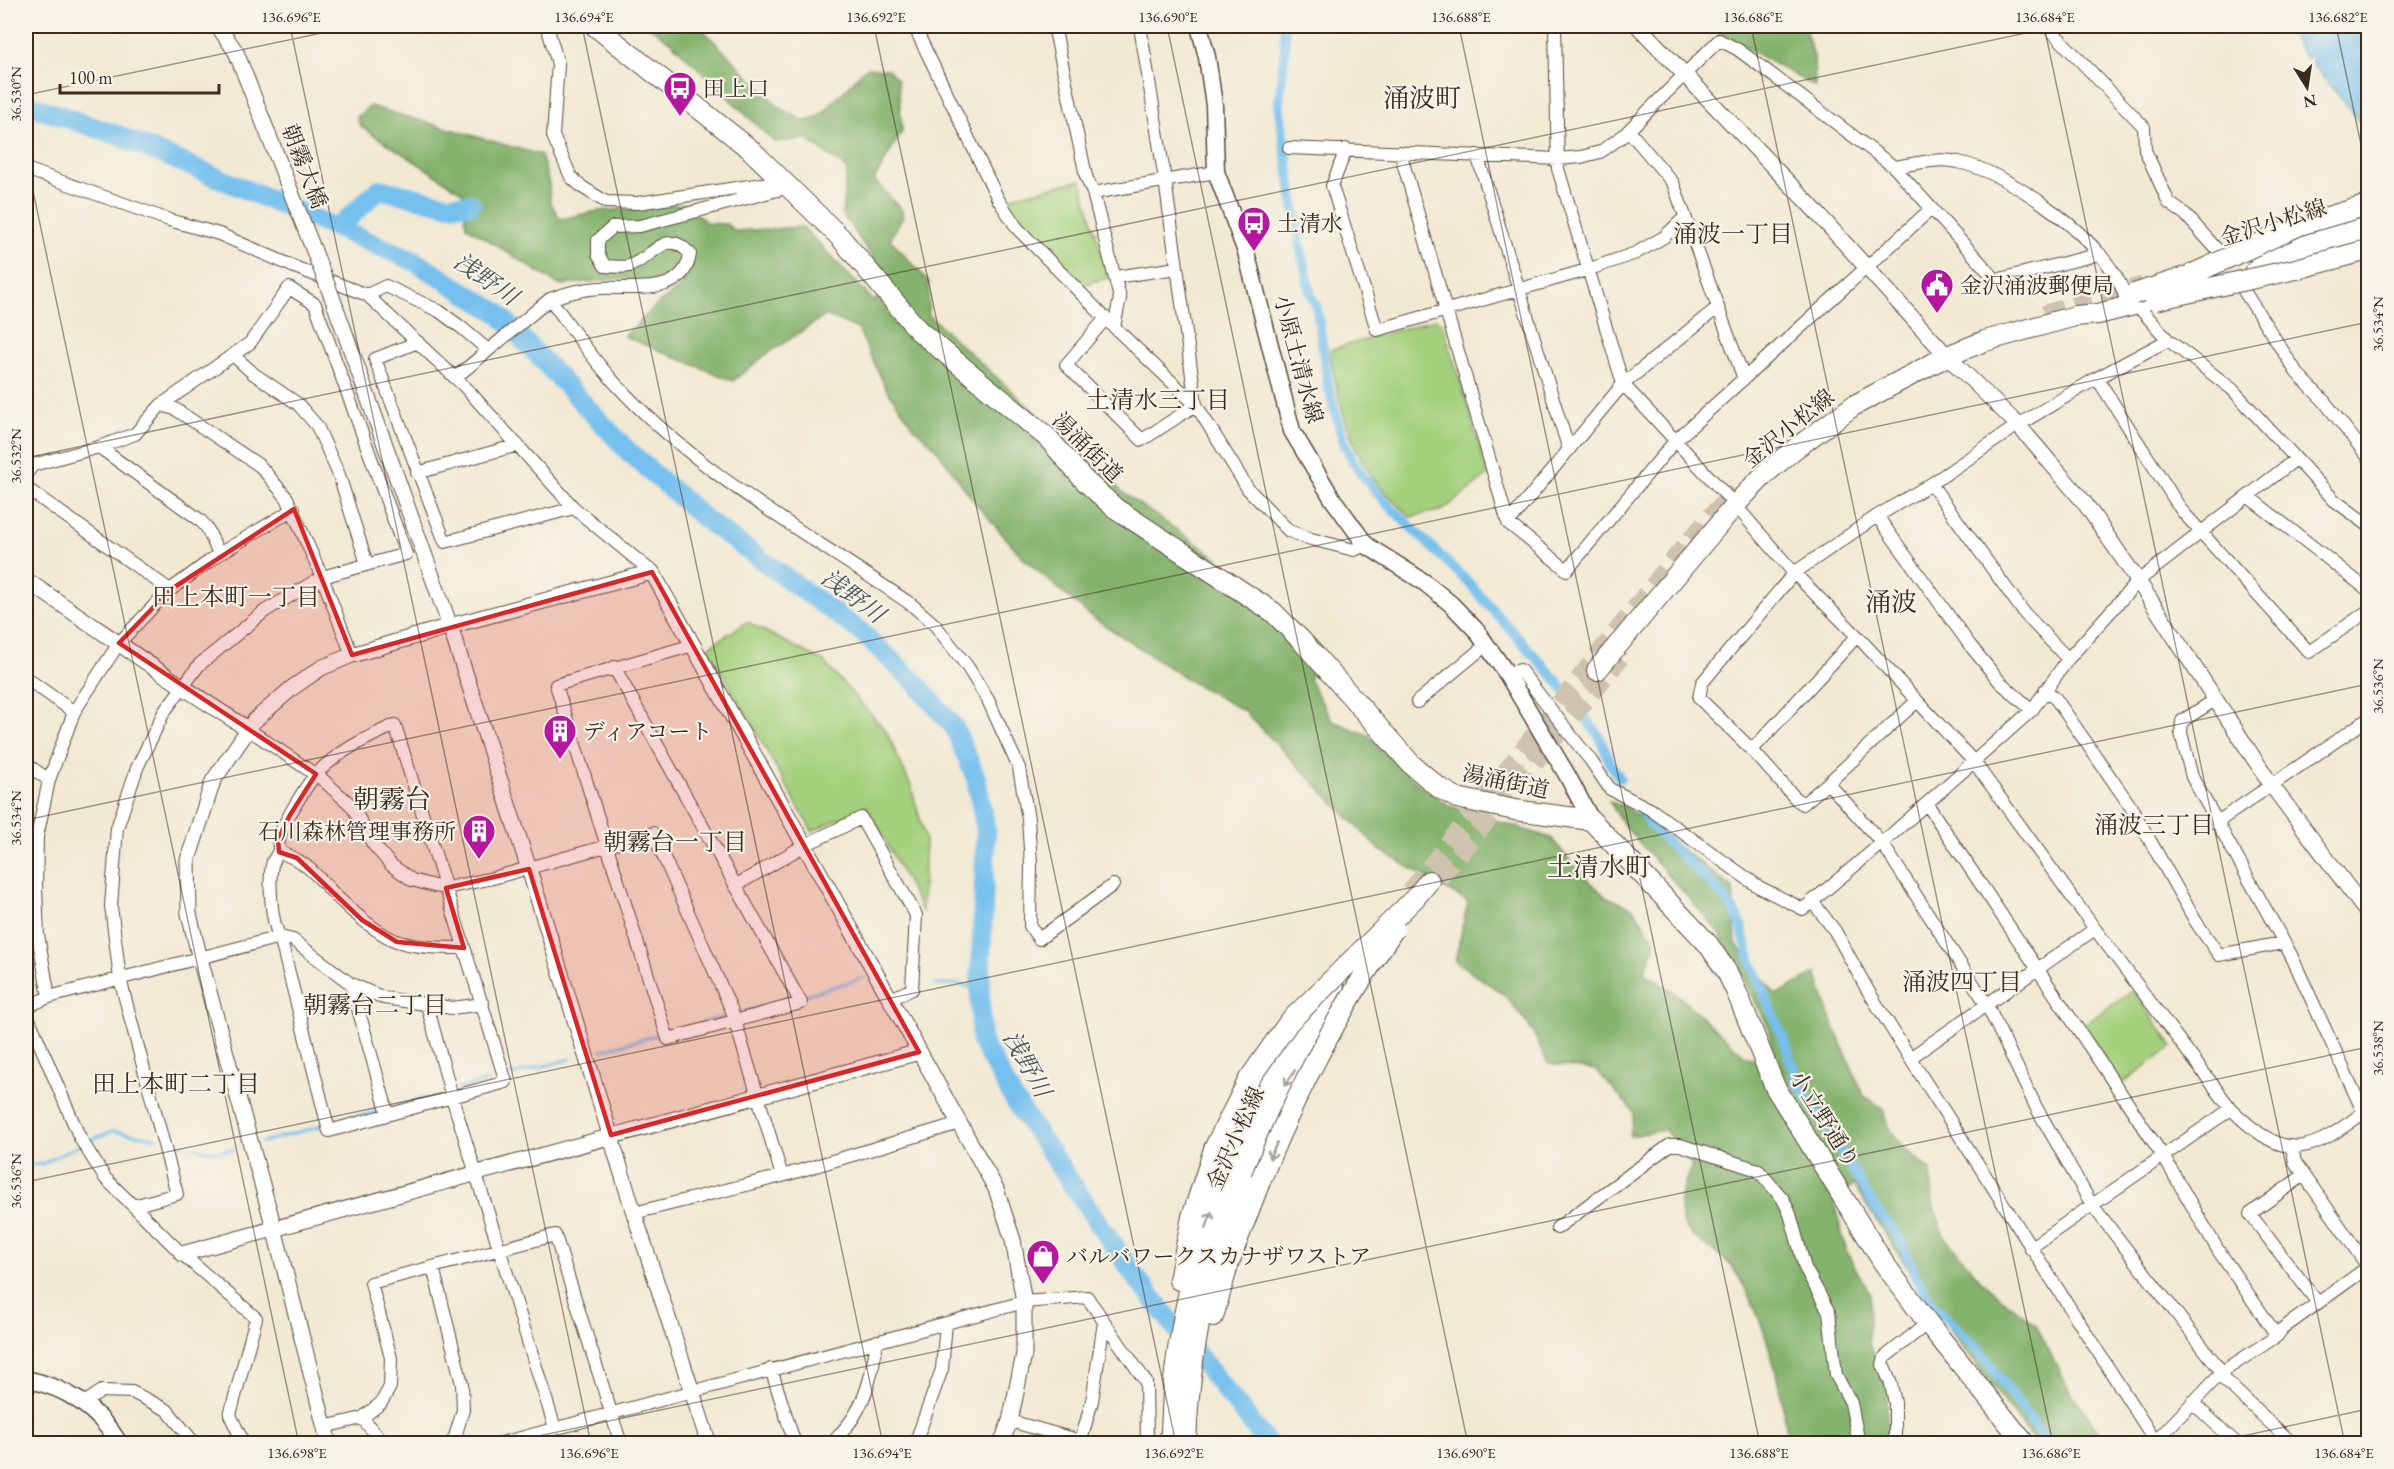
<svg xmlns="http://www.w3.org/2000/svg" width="2394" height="1469" viewBox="0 0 2394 1469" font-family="'EB Garamond','Noto Serif JP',serif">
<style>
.green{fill:#a5d17e;stroke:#707e4e;stroke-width:1.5}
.forest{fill:#84b36d;stroke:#606e46;stroke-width:1.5}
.water{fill:#75c0ee;stroke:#587586;stroke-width:1.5}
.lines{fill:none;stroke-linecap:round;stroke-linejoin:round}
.stream{stroke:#75c0ee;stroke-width:3}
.canal{stroke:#75c0ee;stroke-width:10}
.river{stroke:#75c0ee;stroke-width:20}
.primary-tunnel{stroke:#cdc3af;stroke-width:20;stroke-dasharray:20 10;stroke-linecap:butt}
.minor-casing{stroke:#564739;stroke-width:14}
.tertiary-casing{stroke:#564739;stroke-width:17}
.secondary-casing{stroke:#564739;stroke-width:19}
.primary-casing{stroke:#564739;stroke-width:22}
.minor{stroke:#fff;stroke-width:12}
.tertiary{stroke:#fff;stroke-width:15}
.secondary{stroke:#fff;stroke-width:16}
.primary{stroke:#fff;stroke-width:20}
.tertiary-bridge-casing{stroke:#564739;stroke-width:17;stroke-linecap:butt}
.primary-bridge-casing{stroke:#564739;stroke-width:22;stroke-linecap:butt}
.tertiary-bridge{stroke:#fff;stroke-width:15}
.primary-bridge{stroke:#fff;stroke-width:20}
.oneway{stroke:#a79f9a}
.marked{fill:#d62828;fill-opacity:0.2;stroke:#d62828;stroke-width:4.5;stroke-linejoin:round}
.ticks{fill:none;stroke:#3b2a1e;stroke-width:1.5;stroke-opacity:0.45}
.labels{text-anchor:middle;stroke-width:4.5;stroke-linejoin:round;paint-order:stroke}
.poi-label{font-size:22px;fill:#3b2a1e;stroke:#f7f3e8;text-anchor:start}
.street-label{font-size:22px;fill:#3b2a1e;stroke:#f7f3e8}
.neighbourhood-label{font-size:24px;fill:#3b2a1e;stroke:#f7f3e8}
.water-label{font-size:24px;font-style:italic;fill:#4c575c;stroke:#f7f3e8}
.quarter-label{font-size:26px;fill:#3b2a1e;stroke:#f7f3e8}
.neatline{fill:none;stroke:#3b2a1e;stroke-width:2}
.ticks-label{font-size:15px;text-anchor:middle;fill:#3b2a1e}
</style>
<rect width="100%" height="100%" fill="#f7f3e8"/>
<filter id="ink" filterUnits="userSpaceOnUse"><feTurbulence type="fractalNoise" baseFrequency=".0167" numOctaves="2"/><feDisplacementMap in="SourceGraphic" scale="12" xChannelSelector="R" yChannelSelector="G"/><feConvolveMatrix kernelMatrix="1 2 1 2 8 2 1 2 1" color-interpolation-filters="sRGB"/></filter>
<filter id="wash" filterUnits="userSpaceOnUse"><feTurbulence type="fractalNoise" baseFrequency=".008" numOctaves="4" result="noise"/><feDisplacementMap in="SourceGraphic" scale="24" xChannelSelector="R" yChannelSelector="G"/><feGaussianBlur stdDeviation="1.35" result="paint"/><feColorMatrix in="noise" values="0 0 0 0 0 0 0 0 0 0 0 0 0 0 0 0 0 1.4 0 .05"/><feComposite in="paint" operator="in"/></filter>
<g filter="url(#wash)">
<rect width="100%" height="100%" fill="#f2e9d3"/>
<path class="green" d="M1081 180 1108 278 1082 285 1020 222 1004 199Z
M1436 319 1443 325 1488 475 1443 510 1410 517C1398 504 1382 491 1372 476 1349 444 1335 390 1330 350Z
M747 622 823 661 886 731 911 786 925 838 922 911 867 806 812 831 708 647Z
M2133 991 2173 1046 2121 1084 2082 1026Z"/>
<path class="forest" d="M648 26H699L780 108 804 121 818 118 866 68 888 69 898 80 902 131 874 180 902 210 903 216 890 239 929 282 928 315 1126 495 1216 557 1324 651 1309 679 1332 721 1368 735 1420 786 1450 806 1551 838 1578 870 1605 896 1633 908 1656 943 1644 973 1678 995 1746 1057 1771 1061 1770 1030 1719 932 1623 824 1609 801 1627 808 1733 888 1736 944 1776 995 1816 973 1833 1024 1864 1096 1883 1108C1888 1138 1909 1152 1931 1170L1933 1203 1944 1236 1981 1281 2036 1325 2070 1392 2107 1443H2036C1971 1360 1910 1275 1854 1185L1833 1199 1847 1253 1870 1294 1868 1343 1887 1376V1443H1788C1782 1386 1766 1317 1733 1268 1723 1254 1692 1240 1685 1226 1673 1203 1684 1186 1692 1165L1665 1130 1630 1136 1634 1112 1596 1070 1548 1064 1532 1030 1506 996 1455 961 1468 902 1380 850 1244 711 1190 681 1089 615 1025 560 973 500 935 447 915 429 886 388 858 329 826 315 767 354 733 381 624 336 659 303 685 283 616 279 559 285 466 226 462 192 360 126 357 117 370 106 541 155 549 184 550 202 560 219 598 211 685 204 707 223 726 224 736 231 803 227 874 301 891 284 842 214 847 169 806 139 774 142 671 42Z
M1708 26H1804L1814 57 1815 87Z"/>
<path class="water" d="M2285 26H2361L2368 34V132L2301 50Z"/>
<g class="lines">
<path class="stream" d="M934 985 955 984 980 988
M805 995 864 978
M743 1012 789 999
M676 1030 724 1017
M602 1050 661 1034
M511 1075 570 1059
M458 1089 488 1081
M396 1106 426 1098
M337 1121 377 1111
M87 1141 113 1131 157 1138
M170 1142 214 1152 235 1149
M262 1142 322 1126
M26 1165 42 1164 79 1145"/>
<path class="canal" d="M1284 26 1285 49 1279 102 1285 150
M1286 153 1300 245 1310 292 1317 309 1329 390 1343 440 1352 459 1362 475 1387 504 1467 581 1559 683 1599 736 1610 763 1620 778
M1641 811C1666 848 1705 871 1731 906
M1733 909 1739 919 1751 962 1787 1048 1796 1080 1816 1110 1877 1211 1898 1236 1920 1284
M1921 1286 1934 1306 1978 1349 2048 1444"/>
<path class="river" d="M26 104 117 135 414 261 498 313 629 452 706 520 861 632 917 684 954 727 976 778 986 831 980 988 981 1041 1015 1101 1134 1275 1268 1444
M338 228 379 189 447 205 471 204"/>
</g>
</g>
<g filter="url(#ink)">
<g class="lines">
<path class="primary-tunnel" d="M2044 315 2143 286
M1439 878 1620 657
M1411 892 1675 559 1710 518 1736 492"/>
<defs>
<path id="minor" d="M547 26 558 64 553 136 571 177 582 187 606 202 638 203 782 181
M914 26 998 199 1017 228 1114 327 1196 405 1248 489 1289 531 1311 539 1354 550 1366 545
M1054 26 1086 176 1093 193 1120 298 1114 327
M1140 26 1165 180 1196 405
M1555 26 1558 169 1623 384 1735 505 1794 573 1857 636 1974 762 2095 929 2231 1109C2288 1165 2310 1153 2368 1109
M2047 26 2144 127 2145 150 2169 203 2185 214 2221 254
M1629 131 1673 183 1744 379
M1289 148 1558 159 1581 157 1600 152 1623 136 1719 40 1737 49 1763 68 1894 167 1996 280 2100 254
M1346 149 1332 186 1377 330 1587 270 1636 253 1664 237 1685 217
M1400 152 1508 523 1567 570 1675 441 1931 209
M1477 155 1569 450
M1894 167C1914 164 1938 157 1958 162 2010 172 2111 244 2125 297
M26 169 169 220 219 234 297 268 367 295 466 388 574 508 652 572
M1093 193 1216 172
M1115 277 1177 268
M2244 291 2297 373 2324 401 2368 457
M367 295 386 286 439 311 462 328 488 350
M550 299C571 327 590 356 614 382 697 474 811 535 912 605L935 625 967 666 988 700 1019 768 1028 819 1031 864 1030 926 1039 939 1113 885
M2137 305 2168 340 2232 389 2334 500 2368 525
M1106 318 1066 365 1142 440 1196 405
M2168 340 2097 378 2018 425 1931 484 1877 516 1794 573 1702 683 1699 698 1752 750 1796 799 1803 804 1828 783 1882 843 1987 1005 2036 1107 2092 1205 2222 1372
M418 342 375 359 445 542 574 508
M233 355 254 374 298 404 317 426 339 475 367 564
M455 378 550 299C566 293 583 289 600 288 631 286 684 298 690 254 666 226 654 258 629 266 622 268 613 266 605 266L598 254V240L613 227 640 226 789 187
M2097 378 2182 511 2309 652 2368 611
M161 405 175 409 260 466 287 498 322 577 352 655
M99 447 200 520 207 528 219 554
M417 473 518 445
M26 474 33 465 99 447 135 434 161 405 250 343 289 288 315 304 406 554 322 577 265 611 199 665 164 712 137 768 117 828 111 906 120 979 177 1194 133 1206
M1931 484 2025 614 2068 659
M26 488 170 590
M2249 497 2368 590
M1877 516 1969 644 2000 682 2032 710
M1508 523 1623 384 1717 308
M614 667 801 1003 668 1039 556 685 693 645
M1507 674 1520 670 1591 761 1610 789 1650 809 1759 887 1803 909 1882 843 2032 710 2068 659 2138 581 2296 459
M26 678 74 712
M2045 690 2056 699 2131 807 2196 922 2219 955 2283 943
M2215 700 2182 721 2181 733 2192 777 2291 955 2368 1122
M1417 702 1486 645
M395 725 506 1082 329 1131 280 937C271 923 268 878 273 861 275 857 279 854 279 849 279 846 278 843 279 840 280 827 308 783 317 773 339 751 366 738 395 725Z
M248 729 322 779 352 806 373 844 391 865 412 880 434 886 446 888 493 878 653 833 732 1011 782 1176
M1752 750 1857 636
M26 764 49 780
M1828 783 1917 701
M1927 804 2163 1156 2218 1250 2277 1336 2282 1329 2368 1267
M2216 823 2368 719
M279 852C308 862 316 875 336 896 350 910 381 937 400 942 421 948 442 948 464 948
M735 886 805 845 861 818 916 915 912 989 891 999
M1812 901 1835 931 1867 989 1910 1058 2157 1444
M351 984 388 1114
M49 997 38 935 36 889 37 837 49 780 74 712 119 643 166 593 219 554 294 509
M427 1005 452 1097 555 1428
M26 1007 49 997 280 937 293 940 351 984 384 998 452 1008 483 1004
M26 1012 80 1138 105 1178 182 1254 256 1318 230 1415 244 1444
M1910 1058 2095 929
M2292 1146 2295 1162 2368 1267
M2304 1175 2250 1214 2318 1303
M634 1213 782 1176 960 1123
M1557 1228 1670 1145H1680L1758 1170 1783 1199 1790 1214 1805 1268 1829 1312 1836 1375 1851 1403 1859 1444
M2030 1248 2231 1109
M433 1267 462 1384 463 1410 455 1437 451 1444
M771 1369 795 1444
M2219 1375 2293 1444
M2192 1402 2237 1444
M84 1403 102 1391 132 1392 167 1410 195 1444
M362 1418 384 1444
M1010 1421 1081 1441
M324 1427 362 1418 381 1403 390 1387 391 1358 371 1283 555 1235 621 1444
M455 1437 467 1444
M2155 1442 2222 1372 2277 1336
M498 1444 1024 1302 1087 1297 1146 1382 1147 1444
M832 1444C839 1435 847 1427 853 1418 868 1395 873 1368 877 1341
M915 1444 942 1369 946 1323
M1080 1444 1092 1401 1104 1322
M1895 1444V1403L1891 1384 1883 1365 1885 1357 1928 1323"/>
<path id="tertiary" d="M218 26 236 52
M1638 26 1808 203 1947 356 2018 425 2084 502 2138 581 2272 786 2368 914
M26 580C100 630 172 682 248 729
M182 1254 919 1052
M329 1444 274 1228 200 959 189 914 188 860 213 781 254 721 292 688 321 668 352 655 450 626 332 297
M709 1444 634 1213 529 869 450 626 652 572 996 1189 1013 1240 1024 1302V1354L1010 1421 1001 1444"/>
<path id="secondary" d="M1199 26 1207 57 1214 105 1216 172 1246 252 1292 431 1332 498 1366 545 1424 582 1451 604 1476 630 1507 674 1567 775 1591 820
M26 1379C68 1388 97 1408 120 1444"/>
<path id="primary" d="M595 26 751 150 840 237 919 331 1048 438 1084 480 1115 508 1273 612 1302 641 1411 764 1438 787 1457 798 1515 810 1591 820 1708 944 1727 972 1737 993 1775 1087 1883 1262 1928 1323 2025 1444
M2256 252 2368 218
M2256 270 2368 236
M1597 670 1735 505 1766 473 1792 451 1853 406 1947 356 1985 341 2075 316 2098 314 2142 303
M1414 899 1429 881
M1179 1280 1192 1217 1214 1149
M1213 1317 1229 1262 1261 1179
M1170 1444C1172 1422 1172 1401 1174 1380 1190 1238 1244 1098 1334 988
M1186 1444C1191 1285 1245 1128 1341 1002"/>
</defs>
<use href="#minor" class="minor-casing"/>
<use href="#tertiary" class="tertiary-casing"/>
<use href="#secondary" class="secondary-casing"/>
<use href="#primary" class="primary-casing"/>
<use href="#minor" class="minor"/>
<use href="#tertiary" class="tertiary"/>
<use href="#secondary" class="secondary"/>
<use href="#primary" class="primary"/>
<defs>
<path id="tertiary-bridge" d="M236 52 332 297"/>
<path id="primary-bridge" d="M2134 294 2186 277 2300 225 2368 205
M2155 300 2296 269 2368 250
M1214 1149 1249 1079 1289 1022 1414 899
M1261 1179C1296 1092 1342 1006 1394 929"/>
</defs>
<use href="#tertiary-bridge" class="tertiary-bridge-casing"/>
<use href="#primary-bridge" class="primary-bridge-casing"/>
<use href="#tertiary-bridge" class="tertiary-bridge"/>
<use href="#primary-bridge" class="primary-bridge"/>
</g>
<defs><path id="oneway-shaft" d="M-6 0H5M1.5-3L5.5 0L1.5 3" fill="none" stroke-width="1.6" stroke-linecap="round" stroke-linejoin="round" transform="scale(1.5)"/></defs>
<g class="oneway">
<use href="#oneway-shaft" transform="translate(1290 1078) rotate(121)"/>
<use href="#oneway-shaft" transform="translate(1273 1151) rotate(115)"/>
<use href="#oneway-shaft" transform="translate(1209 1220) rotate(-71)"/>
</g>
</g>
<path class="marked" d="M294 509 352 655 652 572 919 1052 611 1135 529 869 446 888 464 948 397 942 362 920 297 858 279 852 278 839 290 815 316 774 119 643 170 590Z"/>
<path class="ticks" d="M290 26 591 1444M582 26 883 1444M874 26 1176 1444M1167 26 1468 1444M1459 26 1760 1444M1751 26 2053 1444M2044 26 2345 1444M2336 26 2368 178M26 95 355 26M26 158 299 1444M26 458 2059 26M26 820 2368 322M26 1182 2368 684M501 1444 2368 1047M2205 1444 2368 1409"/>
<defs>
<symbol id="bus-pin" viewBox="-11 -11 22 30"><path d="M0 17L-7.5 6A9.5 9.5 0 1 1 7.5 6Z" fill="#b5179e" stroke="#f7f3e8"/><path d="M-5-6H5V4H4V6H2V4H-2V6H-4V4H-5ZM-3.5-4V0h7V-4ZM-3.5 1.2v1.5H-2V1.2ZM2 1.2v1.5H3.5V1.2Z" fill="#fff"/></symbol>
<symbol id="civic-pin" viewBox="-11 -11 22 30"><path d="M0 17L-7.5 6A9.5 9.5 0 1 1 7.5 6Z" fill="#b5179e" stroke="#f7f3e8"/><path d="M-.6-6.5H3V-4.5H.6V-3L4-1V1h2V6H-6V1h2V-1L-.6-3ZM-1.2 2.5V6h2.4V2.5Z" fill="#fff"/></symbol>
<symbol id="building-pin" viewBox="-11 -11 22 30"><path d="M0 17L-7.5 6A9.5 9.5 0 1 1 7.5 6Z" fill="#b5179e" stroke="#f7f3e8"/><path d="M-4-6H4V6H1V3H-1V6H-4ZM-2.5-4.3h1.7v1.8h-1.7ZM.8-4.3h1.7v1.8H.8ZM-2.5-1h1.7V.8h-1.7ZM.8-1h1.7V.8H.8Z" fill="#fff"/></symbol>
<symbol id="shop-pin" viewBox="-11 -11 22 30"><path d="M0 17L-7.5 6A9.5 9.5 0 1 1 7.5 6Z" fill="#b5179e" stroke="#f7f3e8"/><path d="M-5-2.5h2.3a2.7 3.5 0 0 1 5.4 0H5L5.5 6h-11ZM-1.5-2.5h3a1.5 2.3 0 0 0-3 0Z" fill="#fff"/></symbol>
</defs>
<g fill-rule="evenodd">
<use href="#bus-pin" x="661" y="69" width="38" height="52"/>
<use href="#bus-pin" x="1235" y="204" width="38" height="52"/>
<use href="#civic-pin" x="1918" y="266" width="38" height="52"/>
<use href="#building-pin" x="541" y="712" width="38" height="52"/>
<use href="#building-pin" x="460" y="812" width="38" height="52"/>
<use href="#shop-pin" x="1024" y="1237" width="38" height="52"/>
</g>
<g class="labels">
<g class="poi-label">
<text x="703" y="96">田上口</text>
<text x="1277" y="231">土清水</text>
<text x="1960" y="293">金沢涌波郵便局</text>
<text x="583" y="739">ディアコート</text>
<text x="456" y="839" text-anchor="end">石川森林管理事務所</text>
<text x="1066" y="1264">バルバワークスカナザワストア</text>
</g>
<g class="street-label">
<text transform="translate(305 166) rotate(69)" y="8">朝霧大橋</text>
<text transform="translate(2273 222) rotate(-17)" y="8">金沢小松線</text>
<text transform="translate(1299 359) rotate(75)" y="8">小原土清水線</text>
<text transform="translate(1788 428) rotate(-39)" y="8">金沢小松線</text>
<text transform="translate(1088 447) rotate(45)" y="8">湯涌街道</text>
<text transform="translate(1506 781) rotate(12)" y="8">湯涌街道</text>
<text transform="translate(1825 1119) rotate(58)" y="8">小立野通り</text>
<text transform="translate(1235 1138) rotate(-66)" y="8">金沢小松線</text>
</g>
<g class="neighbourhood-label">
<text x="1733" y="242">涌波一丁目</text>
<text x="1158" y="408">土清水三丁目</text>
<text x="236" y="605">田上本町一丁目</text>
<text x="2154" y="833">涌波三丁目</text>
<text x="675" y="850">朝霧台一丁目</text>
<text x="1962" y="990">涌波四丁目</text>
<text x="375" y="1013">朝霧台二丁目</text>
<text x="176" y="1092">田上本町二丁目</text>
</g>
<g class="water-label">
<text transform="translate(486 279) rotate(35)" y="8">浅野川</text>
<text transform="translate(853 596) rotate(37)" y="8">浅野川</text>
<text transform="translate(1027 1064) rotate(61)" y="8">浅野川</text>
</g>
<g class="quarter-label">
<text x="1422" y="107">涌波町</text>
<text x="1891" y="611">涌波</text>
<text x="392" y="808">朝霧台</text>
<text x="1599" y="876">土清水町</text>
</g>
</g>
<rect width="2394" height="1469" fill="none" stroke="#f7f3e8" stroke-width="66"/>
<g transform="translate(2307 87) rotate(168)" stroke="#f7f3e8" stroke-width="4.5" paint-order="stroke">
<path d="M0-4.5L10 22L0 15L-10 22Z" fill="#3b2a1e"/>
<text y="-9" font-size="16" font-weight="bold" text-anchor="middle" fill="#3b2a1e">N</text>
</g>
<path d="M60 84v9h159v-9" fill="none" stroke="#3b2a1e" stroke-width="3"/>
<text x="69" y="84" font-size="18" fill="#3b2a1e" stroke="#f7f3e8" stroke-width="4.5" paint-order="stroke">100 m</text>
<rect x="33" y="33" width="2328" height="1403" class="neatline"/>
<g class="ticks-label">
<text x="291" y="22">136.696°E</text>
<text x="584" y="22">136.694°E</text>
<text x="876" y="22">136.692°E</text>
<text x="1168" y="22">136.690°E</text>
<text x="1461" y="22">136.688°E</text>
<text x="1753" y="22">136.686°E</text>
<text x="2045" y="22">136.684°E</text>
<text x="2338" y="22">136.682°E</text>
<text transform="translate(16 94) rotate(-90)" y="5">36.530°N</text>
<text transform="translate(2378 324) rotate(-90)" y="5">36.534°N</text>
<text transform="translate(16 456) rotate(-90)" y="5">36.532°N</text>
<text transform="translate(2378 686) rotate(-90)" y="5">36.536°N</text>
<text transform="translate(16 818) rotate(-90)" y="5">36.534°N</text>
<text transform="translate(2378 1048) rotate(-90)" y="5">36.538°N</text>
<text transform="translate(16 1181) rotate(-90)" y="5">36.536°N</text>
<text x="297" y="1458">136.698°E</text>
<text x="589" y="1458">136.696°E</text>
<text x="882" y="1458">136.694°E</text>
<text x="1174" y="1458">136.692°E</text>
<text x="1466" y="1458">136.690°E</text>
<text x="1759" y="1458">136.688°E</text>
<text x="2051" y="1458">136.686°E</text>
<text x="2344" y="1458">136.684°E</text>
</g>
</svg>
